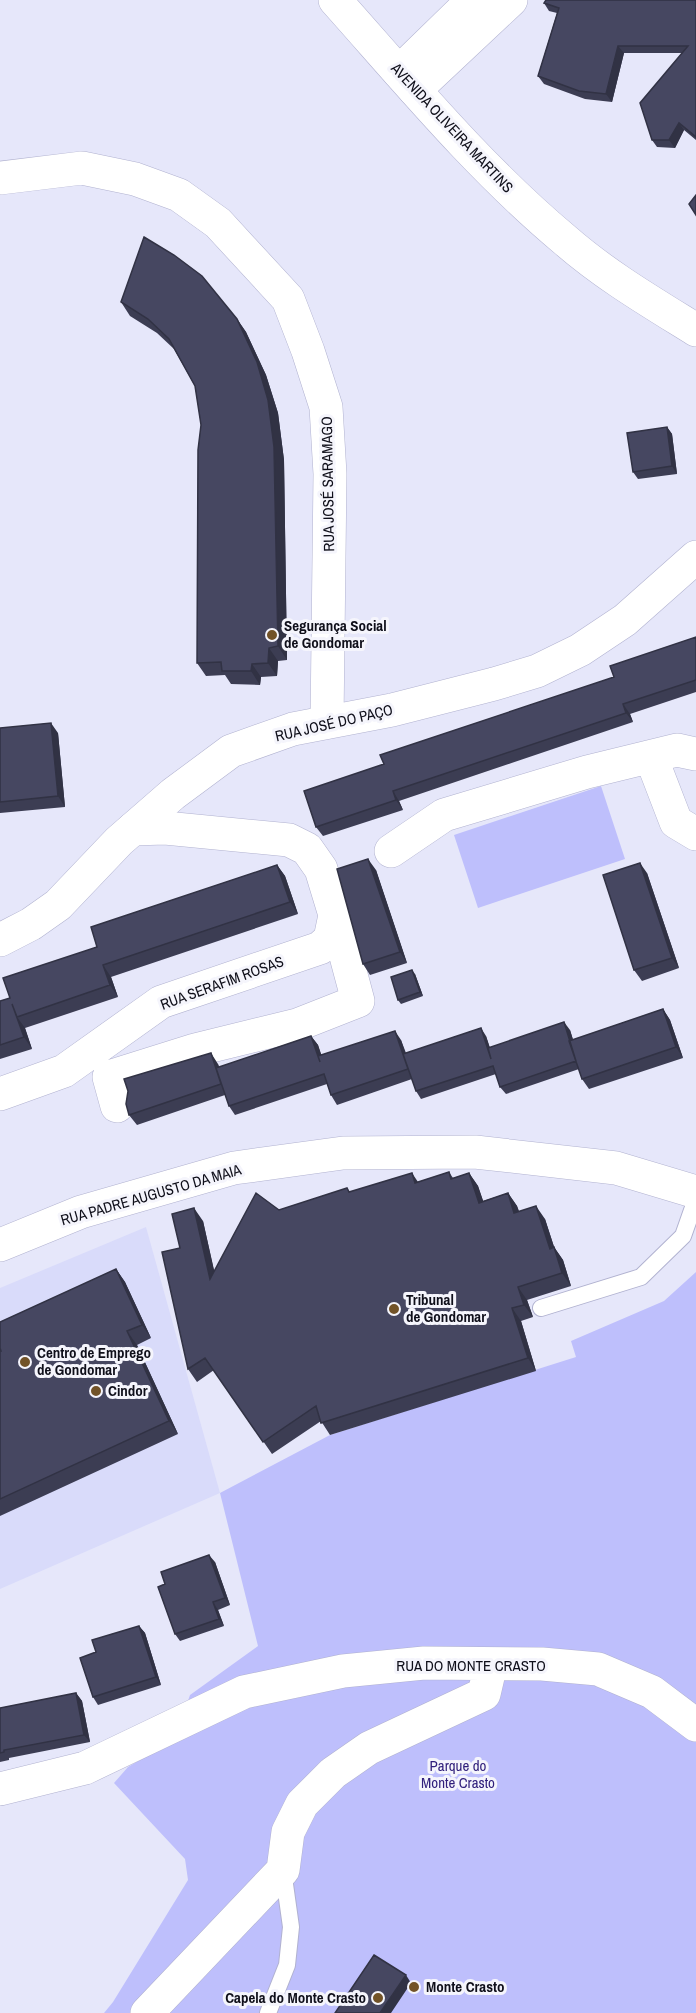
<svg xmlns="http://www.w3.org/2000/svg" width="696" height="2013" viewBox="0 0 696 2013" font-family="'Archivo Narrow',sans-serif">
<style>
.built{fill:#d9dbfa}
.green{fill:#bebffc}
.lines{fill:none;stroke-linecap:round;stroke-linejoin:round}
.service-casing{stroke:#b1b2d0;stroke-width:18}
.minor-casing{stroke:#b1b2d0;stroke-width:34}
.tertiary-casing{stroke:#b1b2d0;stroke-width:34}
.secondary-casing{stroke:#b1b2d0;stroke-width:34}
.service{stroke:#fff;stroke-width:16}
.minor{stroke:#fff;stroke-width:33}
.tertiary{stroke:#fff;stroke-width:33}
.secondary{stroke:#fff;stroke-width:33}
.wall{fill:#3c3d53}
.shaded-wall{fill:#313244}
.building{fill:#464761;stroke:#313244;stroke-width:1.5}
.poi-dot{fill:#725328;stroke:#f5f5fc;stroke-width:2}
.labels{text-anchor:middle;stroke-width:6;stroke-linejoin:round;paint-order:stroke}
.street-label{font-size:15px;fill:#0f0f1a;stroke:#f5f5fc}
.poi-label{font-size:15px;font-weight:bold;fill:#0f0f1a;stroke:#f5f5fc;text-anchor:start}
.park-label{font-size:15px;fill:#31207c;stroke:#f5f5fc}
</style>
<rect width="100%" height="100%" fill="#e6e7fa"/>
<path class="built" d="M146 1227 220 1493 0 1589V1288Z"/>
<path class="green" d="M601 786 625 859 478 908 454 835Z
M696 1272V2013H104L113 2002 188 1880 185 1859 114 1783 128 1767 175 1739 190 1695 258 1646 220 1493 330 1435 576 1357 571 1341 664 1301Z"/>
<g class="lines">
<defs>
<path id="service" d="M541 1308 641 1277 683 1236 696 1199
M268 2013 287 1965 291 1927 283 1870"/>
<path id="minor" d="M399 72 473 0
M415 90 511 0
M0 178 82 168 135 179 179 195 218 223 288 299 308 351 326 407 330 474 327 722
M651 757 676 822 696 834
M391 851 444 815 587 772 677 750 696 754
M0 1094 64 1071 161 1002 320 948 330 939 335 915 321 869 307 849 289 840 165 828 133 829
M117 1106 109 1077 195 1050 297 1025 358 1001 335 915
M0 1245 81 1212 234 1168 343 1153 475 1152 616 1168 696 1192
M0 1789 85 1768 244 1692 343 1671 424 1663 542 1664 598 1669 652 1692 696 1725
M147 2013 283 1870 288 1832 302 1804 333 1773 369 1748 484 1694 491 1664"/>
<path id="tertiary" d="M0 940 31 924 58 905 119 841 173 794 231 751 293 729 392 710 494 684 537 671 580 650 625 620 696 557"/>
<path id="secondary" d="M335 0C409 83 480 169 565 240 605 275 651 302 696 330"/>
</defs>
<use href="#service" class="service-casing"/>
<use href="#minor" class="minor-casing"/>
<use href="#tertiary" class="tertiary-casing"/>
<use href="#secondary" class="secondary-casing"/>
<use href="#service" class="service"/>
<use href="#minor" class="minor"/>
<use href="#tertiary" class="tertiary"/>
<use href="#secondary" class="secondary"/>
</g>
<path class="wall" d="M696 0V140L684 130 675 148 657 147 652 140 682 53H624L612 102 585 99 544 84 538 76 557 13 549 11 544 3Z
M121 302 237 319 246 332 266 375 278 413 284 460 287 660 278 661 277 676 261 677 260 685 231 684 225 675 206 676 197 663 201 425 195 386 174 349 157 333 130 316Z
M667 427 672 434 677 474 638 479 633 472Z
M696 637V692L630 714 633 722 399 801 403 810 323 836 316 827 384 764 614 677Z
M0 728 58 733 65 807 0 813Z
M277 865 285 876 298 914 111 977 118 997 25 1028 32 1049 0 1059V1001L10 998 97 947Z
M376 870 407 963 370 975 363 964Z
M647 873 679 968 642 981 634 970Z
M415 974 423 996 401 1004 398 1000Z
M663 1009 670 1020 683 1058 589 1089 582 1079 579 1069 506 1094 500 1087 496 1074 421 1099 416 1091 412 1079 337 1105 331 1095 327 1084 235 1115 229 1106 225 1095 137 1125 129 1115 218 1064 219 1067 311 1036 318 1045 321 1055 401 1040 406 1053 486 1036 490 1048 570 1030 573 1040Z
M449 1172 453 1178 469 1173 478 1186 483 1201 508 1193 517 1206 519 1211 545 1219 554 1247 563 1260 571 1286 527 1300 533 1317 521 1321 536 1371 330 1435 321 1421 272 1454 214 1370 197 1382 188 1369 180 1248 203 1221 214 1271 279 1210 347 1188 350 1192 418 1182Z
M116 1269 125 1282 151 1338 137 1345 178 1434 0 1516V1351Z
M215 1562 230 1605 218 1610 224 1626 180 1641 175 1634Z
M139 1626 145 1633 161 1685 98 1705 93 1697 96 1652Z
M76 1693 82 1701 90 1742 9 1758V1760L0 1762V1708Z"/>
<path class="shaded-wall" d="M618 46 624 53 612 102 606 94Z
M679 123 684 130 675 148 669 140Z
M237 319 246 332 266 375 278 413 284 460 287 660 278 646Z
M667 427 672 434 677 474 672 466Z
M269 648 278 661 277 676 268 663Z
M252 664 261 677 260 685 251 671Z
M623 704 630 714 633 722 626 713Z
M51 723 58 733 65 807 58 796Z
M393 791 399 801 403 810 396 800Z
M368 859 376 870 407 963 400 952Z
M640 863 647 873 679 968 672 958Z
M277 865 285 876 298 914 290 902Z
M103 965 111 977 118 997 110 985Z
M412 970 415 974 423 996 420 992Z
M663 1009 670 1020 683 1058 676 1047Z
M17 1017 25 1028 32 1049 24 1037Z
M564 1022 570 1030 582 1068 577 1061Z
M481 1028 486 1036 496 1067 491 1059Z
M395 1031 401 1040 414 1079 408 1069Z
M311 1036 318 1045 327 1071 320 1062Z
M211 1053 218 1064 228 1094 221 1084Z
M412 1173 420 1185 415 1183Z
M469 1173 478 1186 488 1215 479 1203Z
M508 1193 517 1206 523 1225 514 1213Z
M536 1206 545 1219 559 1262 550 1249Z
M194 1208 203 1221 219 1292 210 1279Z
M554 1247 563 1260 571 1286 562 1273Z
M116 1269 125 1282 151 1338 142 1325Z
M518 1287 527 1300 533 1317 524 1305Z
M512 1308 521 1321 536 1371 528 1358Z
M127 1331 137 1345 178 1434 169 1421Z
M209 1555 215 1562 230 1605 225 1598Z
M213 1602 218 1610 224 1626 219 1619Z
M139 1626 145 1633 161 1685 156 1677Z
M76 1693 82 1701 90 1742 84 1735Z
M406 1975 411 1983 391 2013H380Z"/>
<path class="building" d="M546 0H696V137L679 123 669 140H652L640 103 688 46H618L606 94 579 91 538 76 559 8 544 3Z
M696 195V215L689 204Z
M144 237 174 255 202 276 237 319 257 362 268 400 274 447 278 646 269 648 268 663 252 664 251 671H222L221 662 197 663 198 450 201 425 195 386 169 339 148 319 121 302Z
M667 427 672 466 633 472 627 433Z
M696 637V680L623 704 626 713 393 791 396 800 316 827 304 791 384 764 380 755 614 677 610 666Z
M51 723 58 796 0 802V728Z
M368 859 400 952 363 964 337 869Z
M640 863 672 958 634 970 603 875Z
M277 865 290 902 103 965 110 985 17 1017 12 1004 24 1037 0 1045V1001L10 998 3 978 97 947 91 927Z
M412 970 420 992 398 1000 391 977Z
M663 1009 676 1047 582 1079 569 1041Z
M564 1022 576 1061 500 1087 493 1066 416 1091 403 1054 481 1028 491 1059 488 1048Z
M395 1031 408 1069 331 1095 324 1074 229 1106 216 1068 311 1036 320 1062 318 1056Z
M211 1053 221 1084 129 1115 126 1104 128 1091 124 1079Z
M449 1172 451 1179 469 1173 479 1203 508 1193 514 1213 536 1206 550 1249 554 1247 562 1273 518 1287 524 1305 512 1308 528 1358 321 1423 316 1406 263 1442 205 1358 188 1369 162 1252 180 1248 172 1214 194 1208 210 1279 256 1193 279 1210 347 1188 349 1192 412 1173 415 1183Z
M116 1269 142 1325 127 1331 169 1421 0 1499V1351H1L0 1348V1322Z
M209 1555 225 1598 213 1602 219 1619 175 1634 158 1587 165 1584 161 1572Z
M139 1626 156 1677 93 1697 80 1658 96 1652 92 1640Z
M76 1693 84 1735 4 1750V1752L0 1753V1708Z
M374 1955 406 1975 380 2013H335Z"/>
<g class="poi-dot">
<circle cx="272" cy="635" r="6"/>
<circle cx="394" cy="1309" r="6"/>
<circle cx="25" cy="1362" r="6"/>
<circle cx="96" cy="1391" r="6"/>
<circle cx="414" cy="1987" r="6"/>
<circle cx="378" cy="1998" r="6"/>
</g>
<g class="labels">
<g class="street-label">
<text transform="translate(452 128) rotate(47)" y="5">AVENIDA OLIVEIRA MARTINS</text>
<text transform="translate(328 484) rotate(-91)" y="5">RUA JOSÉ SARAMAGO</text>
<text transform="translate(334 723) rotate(-13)" y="5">RUA JOSÉ DO PAÇO</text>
<text transform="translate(222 983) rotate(-20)" y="5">RUA SERAFIM ROSAS</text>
<text transform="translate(151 1195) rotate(-16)" y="5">RUA PADRE AUGUSTO DA MAIA</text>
<text x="471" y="1671">RUA DO MONTE CRASTO</text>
</g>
<g class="poi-label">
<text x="284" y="631">Segurança Social<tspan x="284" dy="17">de Gondomar</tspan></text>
<text x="406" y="1305">Tribunal<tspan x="406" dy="17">de Gondomar</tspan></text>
<text x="37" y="1358">Centro de Emprego<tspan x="37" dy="17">de Gondomar</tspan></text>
<text x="108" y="1396">Cindor</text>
<text x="426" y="1992">Monte Crasto</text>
<text x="366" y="2003" text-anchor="end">Capela do Monte Crasto</text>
</g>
<g class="park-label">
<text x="458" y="1771">Parque do<tspan x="458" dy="17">Monte Crasto</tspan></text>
</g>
</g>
</svg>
